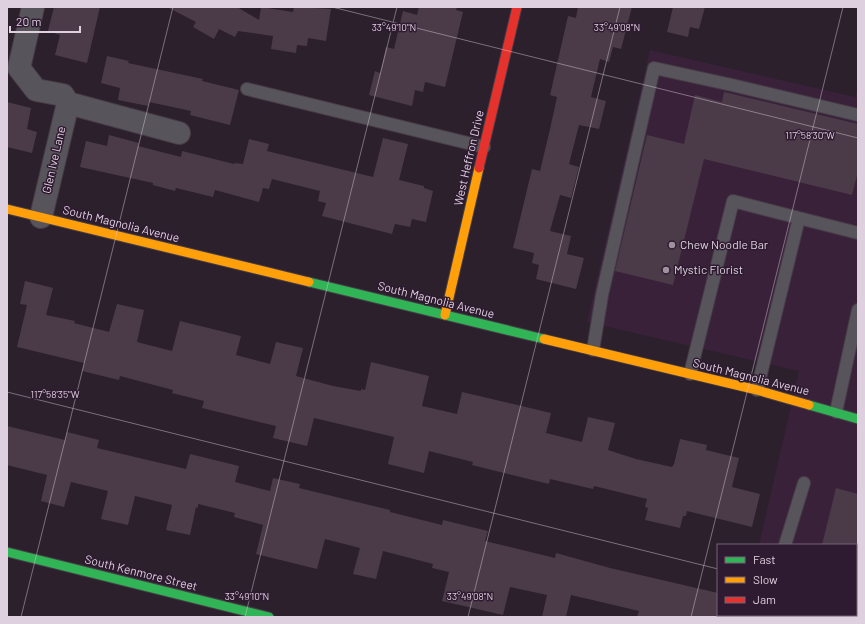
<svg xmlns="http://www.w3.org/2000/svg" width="865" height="624" viewBox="0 0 865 624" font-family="Barlow,sans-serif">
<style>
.built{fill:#39213a}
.building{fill:#4b3b48}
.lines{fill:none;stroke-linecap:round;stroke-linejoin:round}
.lane-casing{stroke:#473d48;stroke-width:14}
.street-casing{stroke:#473d48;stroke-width:24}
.fast-casing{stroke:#473d48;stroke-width:11}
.slow-casing{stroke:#473d48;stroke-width:11}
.jam-casing{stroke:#473d48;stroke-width:11}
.lane{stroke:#58545b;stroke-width:12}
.street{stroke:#58545b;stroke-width:22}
.fast{stroke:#30b455;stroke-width:9}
.slow{stroke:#ff9f0a;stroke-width:9}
.jam{stroke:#e5322d;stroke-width:9}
.ticks{fill:none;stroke:#ded0de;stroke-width:1;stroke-opacity:0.45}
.poi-dot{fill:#9f92a0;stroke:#2f1b31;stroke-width:1.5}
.labels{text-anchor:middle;stroke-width:3;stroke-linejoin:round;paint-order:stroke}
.street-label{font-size:12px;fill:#ded0de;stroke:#2f1b31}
.poi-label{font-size:12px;fill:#ded0de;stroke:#2f1b31;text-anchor:start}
.ticks-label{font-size:10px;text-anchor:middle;fill:#ded0de;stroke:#2f1b31;stroke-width:3;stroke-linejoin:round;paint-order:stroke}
</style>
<rect width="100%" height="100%" fill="#2b202c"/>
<path class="built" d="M650 50 855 97 858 85V590L856 589V545H759L799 371 587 322Z"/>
<path class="building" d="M54 7H100L87 63 55 55 60 35 48 31Z
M167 7H237L259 20 261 7 293 12 294 7 331 9 326 41 308 38 307 46 297 45 296 53 271 49 273 36 238 31 235 37 219 29 214 39 193 27 196 22Z
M419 7H457L456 10 463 12 445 87 425 82 423 92 415 90 412 106 369 95 375 71 380 73 386 47 394 49 403 11 417 15Z
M578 7H632L621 49 613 47 609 62 600 59 591 97 606 101 599 129 579 125 569 164 579 167 571 198 560 195 550 231 571 236 567 254 584 258 576 289 536 279 539 265 532 263 534 253 513 248 532 169 540 171 550 129 557 97 550 95 568 16 576 18Z
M673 7H705L699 29 690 27 688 37 667 32Z
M107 56 129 61 128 63 203 79 202 81 239 90 230 125 190 115 191 111 149 102 148 106 118 100 120 88 101 83Z
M724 92 858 124V172L852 195 704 159 673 285 615 271 647 135 684 144 695 95 722 102Z
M7 102 31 108 27 129 37 132 32 153 7 147Z
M109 135 139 143 138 146 181 157 182 151 234 164 235 163 243 164 249 139 269 144 267 151 373 177 383 138 408 144 399 180 424 186V188L433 191 426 222 412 219 410 227 395 224 392 234 322 216 326 203 318 201 320 191 272 179 269 189 263 188 259 202 215 190 213 197 176 188 175 191 153 185V183L80 167 86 141 107 146Z
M25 281 53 288 46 315 75 321 74 323 109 332 117 304 144 310 137 342 172 351 180 321 241 336 236 355 270 364 276 342 303 348 296 376 333 386 361 391V389L365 390 371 362 429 376 422 406 457 414 462 392 551 413 546 433 582 442 588 417 615 423 608 450 636 459 672 467 674 464 680 439 707 445 706 450 739 458 732 487 760 494 752 527 687 511 686 516H683L680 528 645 520 648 508 645 507 647 499 594 486 593 489 550 479 549 484 472 465 473 462 429 451 424 473 388 464 394 437 314 418 307 446 273 438 276 426 202 408 204 401 172 393 173 390 120 376 119 380 82 371 84 363 17 347 27 305 20 304Z
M7 426 65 440 67 432 99 440 97 448 186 469 190 454 239 466 235 482 270 491 273 478 300 484 299 488 390 510V512L442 525 443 520 488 531 485 541 555 558 556 553 610 568 718 593V617H637L639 611 571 595 566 617H542L547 595 510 587 503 615 442 601 449 572 432 568 433 564 383 551 376 579 353 574 360 548 325 539 317 569 256 554 263 525 234 517 235 513 198 504V508L196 507 190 535 166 530 172 505 135 496 128 525 101 519 108 491 71 482 64 507 41 501 47 475 7 465Z
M836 488 858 494V545H822Z"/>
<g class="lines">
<defs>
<path id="lane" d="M247 89 484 147
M799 218 858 233
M593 350 602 295 654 68 732 85 858 115
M690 374 733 201 799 218 757 390
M836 412 858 310
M785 545 804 483
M856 579H858"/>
<path id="street" d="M33 7 19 68 36 90 63 95 68 103 41 217
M68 103 179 133"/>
<path id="fast" d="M309 282 544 339
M809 405 858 419
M7 552 269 617"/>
<path id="slow" d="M7 209 309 282
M445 315 479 168
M544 339 757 390 809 405"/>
<path id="jam" d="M479 168 517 7"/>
</defs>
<use href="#lane" class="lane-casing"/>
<use href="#street" class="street-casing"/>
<use href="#fast" class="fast-casing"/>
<use href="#slow" class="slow-casing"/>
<use href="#jam" class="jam-casing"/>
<use href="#lane" class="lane"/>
<use href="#street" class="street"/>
<use href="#fast" class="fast"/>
<use href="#slow" class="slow"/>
<use href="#jam" class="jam"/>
</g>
<path class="ticks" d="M332 7 858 138M7 392 718 569M856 603 858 604M21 617 173 7M245 617 397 7M468 617 620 7M691 617 843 7"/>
<g class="poi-dot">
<circle cx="672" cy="245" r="4"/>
<circle cx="666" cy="270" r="4"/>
</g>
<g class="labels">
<g class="street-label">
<text transform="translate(469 158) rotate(-77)" y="4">West Heffron Drive</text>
<text transform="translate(54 160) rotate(-77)" y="4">Glen Ive Lane</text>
<text transform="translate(121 224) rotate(14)" y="4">South Magnolia Avenue</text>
<text transform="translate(436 300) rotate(14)" y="4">South Magnolia Avenue</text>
<text transform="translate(751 377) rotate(14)" y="4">South Magnolia Avenue</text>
<text transform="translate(141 573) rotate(14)" y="4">South Kenmore Street</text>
</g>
<g class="poi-label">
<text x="680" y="249">Chew Noodle Bar</text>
<text x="674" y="274">Mystic Florist</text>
</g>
</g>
<g class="ticks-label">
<text x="394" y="31">33°49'10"N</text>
<text x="617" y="31">33°49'08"N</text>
<text x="810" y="139">117°58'30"W</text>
<text x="55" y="398">117°58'35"W</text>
<text x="247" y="600">33°49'10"N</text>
<text x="470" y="600">33°49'08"N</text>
</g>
<rect width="865" height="624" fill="none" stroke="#ded0de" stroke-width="16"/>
<rect x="717" y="544" width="140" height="72" fill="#2f1b31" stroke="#756376"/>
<rect x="725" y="557" width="20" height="6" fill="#30b455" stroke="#756376"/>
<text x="753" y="564" font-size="12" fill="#ded0de">Fast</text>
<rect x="725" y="577" width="20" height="6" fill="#ff9f0a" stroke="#756376"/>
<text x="753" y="584" font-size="12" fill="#ded0de">Slow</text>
<rect x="725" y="597" width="20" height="6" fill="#e5322d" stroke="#756376"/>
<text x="753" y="604" font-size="12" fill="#ded0de">Jam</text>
<path d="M10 26v6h70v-6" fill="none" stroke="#ded0de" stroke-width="2"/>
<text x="16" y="26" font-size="12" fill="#ded0de" stroke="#2f1b31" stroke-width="3" paint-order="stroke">20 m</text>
</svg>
